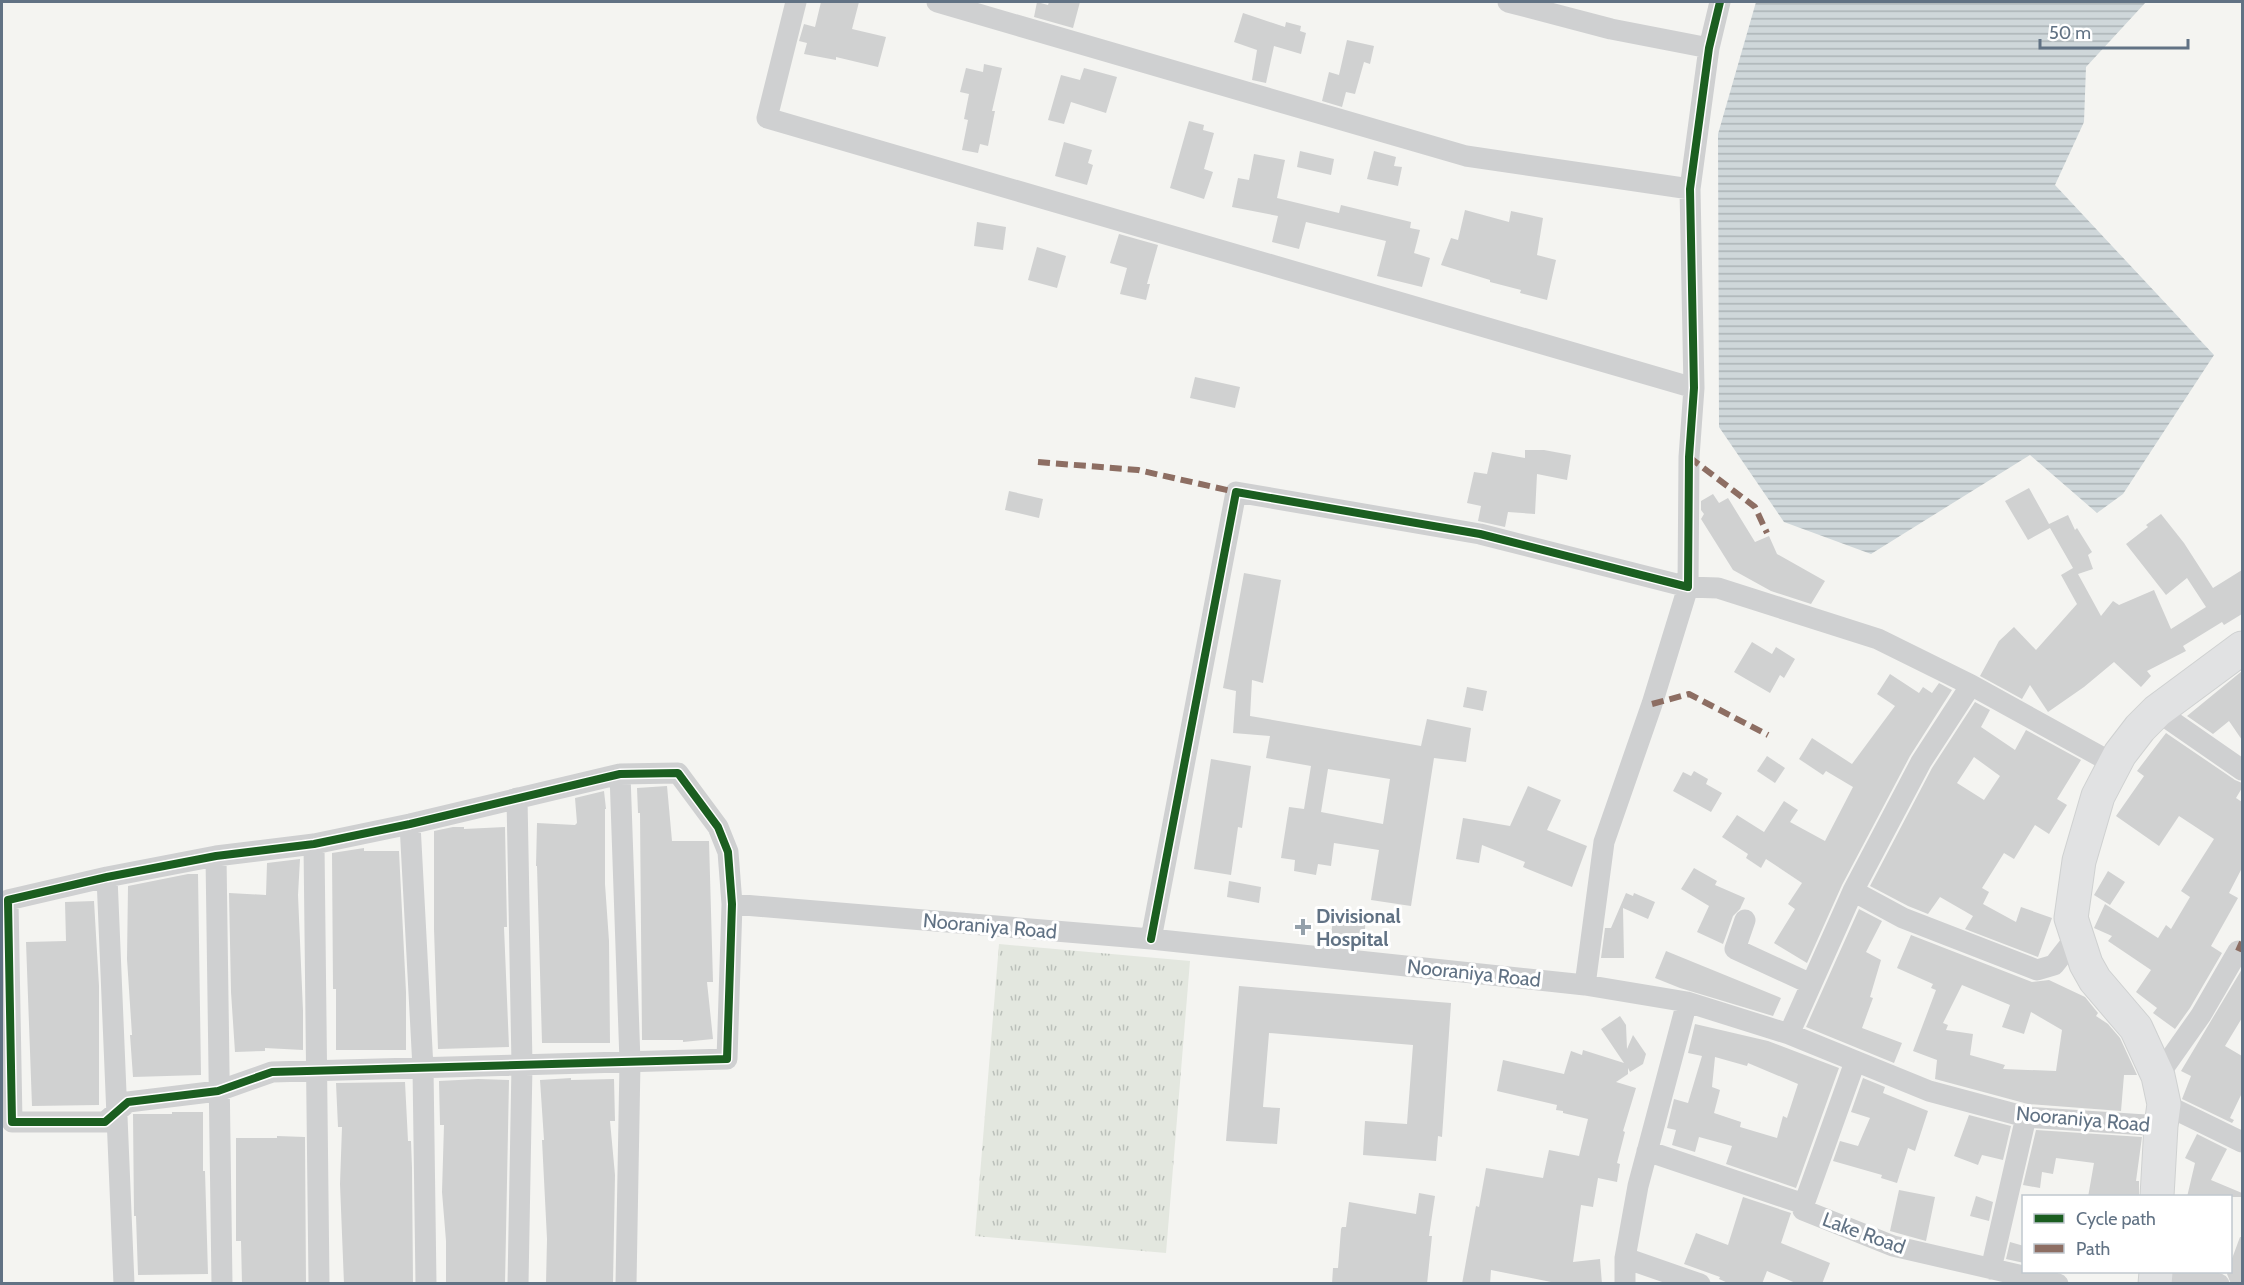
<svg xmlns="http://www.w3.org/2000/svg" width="2244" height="1285" viewBox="0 0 2244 1285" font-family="Cabin,sans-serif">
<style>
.park{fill:url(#park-tufts)}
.water{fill:url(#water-rules)}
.building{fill:#d0d1d1;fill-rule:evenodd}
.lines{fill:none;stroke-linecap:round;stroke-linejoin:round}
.highway-casing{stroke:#cfd1d1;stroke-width:35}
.street{stroke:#cfd0d1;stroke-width:21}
.highway{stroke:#e1e2e3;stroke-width:33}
.quiet{stroke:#8d6e63;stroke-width:6;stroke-dasharray:12 6;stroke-linecap:butt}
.cycleway-casing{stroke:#fff;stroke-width:11}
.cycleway{stroke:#1b5e20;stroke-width:8}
.poi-dot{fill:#94a0aa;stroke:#fff;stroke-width:2}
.labels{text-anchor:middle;stroke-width:6;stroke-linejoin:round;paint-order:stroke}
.poi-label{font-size:20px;font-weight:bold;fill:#617284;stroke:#fff;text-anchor:start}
.street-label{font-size:20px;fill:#617284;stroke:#fff}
</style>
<defs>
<pattern id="park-tufts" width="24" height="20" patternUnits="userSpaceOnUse" patternTransform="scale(1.5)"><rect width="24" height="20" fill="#e3e7df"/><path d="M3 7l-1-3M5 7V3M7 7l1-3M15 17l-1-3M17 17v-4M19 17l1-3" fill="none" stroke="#bbc0ba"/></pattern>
<pattern id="water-rules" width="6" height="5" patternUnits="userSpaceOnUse" patternTransform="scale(1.5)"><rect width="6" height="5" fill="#cfd7da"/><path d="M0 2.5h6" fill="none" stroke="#abb3b6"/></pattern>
</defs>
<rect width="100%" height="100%" fill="#f4f4f1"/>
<path class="park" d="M999 944 1190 961 1166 1253 975 1236Z"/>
<path class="water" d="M1756 2H2146L2086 67 2084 122 2055 185 2214 355 2123 494 2097 513 2030 455 1871 554 1784 522 1719 427 1718 134Z"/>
<path class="building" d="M821 2H859L852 29 886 37 878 67 836 57V60L804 54 807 43 799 41 804 24 815 27Z
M1037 2 1048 5 1049 2H1080L1073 28 1034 17Z
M1243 13 1285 27 1286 22 1301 26 1300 31 1306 33 1301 54 1274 46 1266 83 1252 80 1257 50 1234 42Z
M1347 40 1374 46 1370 64 1364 62 1355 94 1346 92 1342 107 1322 101 1329 72 1339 75Z
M984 64 1002 68 992 111H995L988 146 980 144 978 153 962 150 968 120 964 119 969 94 960 92 966 68 983 72Z
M1084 68 1117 77 1106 113 1071 102 1064 124 1048 120 1061 75 1080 80Z
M1189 121 1204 125 1203 130 1214 133 1204 169 1213 172 1204 199 1170 188Z
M1064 142 1092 150 1088 163 1093 165 1087 185 1055 176Z
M1300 151 1334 159 1331 175 1297 167Z
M1374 151 1396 157 1394 166 1402 167 1398 186 1367 179Z
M1254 154 1285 160 1277 198 1339 213 1341 205 1411 222 1410 228 1420 230 1414 253 1430 258 1422 287 1377 276 1386 241 1306 222 1299 249 1272 242 1278 216 1232 207 1238 178 1249 180Z
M1465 210 1509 222 1511 211 1543 218 1537 255 1556 260 1547 300 1520 293 1521 290 1490 282V280L1441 265 1451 238 1458 240Z
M977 222 1006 227 1003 250 974 246Z
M1119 234 1158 245 1147 284H1150L1146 300 1120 294 1127 268 1110 263Z
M1037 247 1066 256 1057 288 1028 280Z
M1195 377 1240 387 1235 408 1190 398Z
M1525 450H1544L1571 455 1567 480 1537 474 1535 514 1508 512 1505 527 1478 521 1481 506 1467 503 1474 472 1487 474 1492 452 1525 458Z
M2029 488 2049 524 2068 515 2075 530 2077 528 2092 552 2088 555 2093 569 2078 574 2101 616 2113 601 2119 605 2154 590 2171 629 2206 607 2187 578 2166 595 2126 544 2148 527 2146 525 2161 514 2184 543 2213 588 2242 570V614L2224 625 2222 622 2183 646 2186 651 2147 671 2151 676 2141 687 2114 662 2084 687 2048 712 2030 685 2022 699 1980 676 1999 641 2014 627 2036 650 2077 604 2061 575 2073 568 2050 528 2028 540 2005 501Z
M1009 491 1043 499 1039 518 1005 510Z
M1713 494 1719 503 1728 498 1755 542 1769 536 1777 554 1825 581 1811 604 1771 591 1733 570 1701 519 1704 514 1701 510V501Z
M1244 573 1281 580 1263 683 1252 680 1250 716 1421 746 1427 719 1471 728 1466 762 1434 758 1411 906 1371 900 1379 850 1334 843 1331 866 1318 864 1316 875 1294 871 1295 860 1281 858 1289 807 1304 809 1311 766 1266 758 1270 736 1233 733 1236 691 1223 688ZM1328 769 1390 779 1383 824 1321 812Z
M1752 642 1772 654 1776 647 1795 659 1784 678 1780 675 1770 693 1734 672Z
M2242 671V740L2229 721 2213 734 2187 716Z
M1890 674 1919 693 1923 687 1932 693 1939 683 1952 690 1910 756 1842 885 1807 963 1774 943 1795 909 1788 904 1802 883 1766 859 1761 868 1746 858 1748 854 1722 837 1737 815 1764 832 1784 801 1798 810 1790 822 1825 841 1853 787 1826 771 1823 775 1799 759 1812 738 1852 764 1895 706 1877 694Z
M1467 687 1487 691 1483 711 1463 707Z
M1975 702 1990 710 1981 727 2015 750 2026 730 2081 760 2057 799 2067 805 2049 834 2035 825 2014 859 2004 853 1982 888 1989 892 1983 904 2016 922 2021 907 2052 918 2038 957 1965 929 1973 916 1940 897 1928 914 1908 906 1870 886 1932 768ZM1974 757 2000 776 1984 800 1957 783Z
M2166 733 2235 780 2242 783V788L2236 798 2242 802V868L2229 893 2238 898 2211 946 2222 953 2190 1008 2175 1029 2153 1013 2157 1008 2136 992 2151 970 2108 941 2112 936 2094 928 2105 904 2158 938 2166 925 2171 929 2190 897 2181 891 2214 839 2179 816 2159 846 2116 816 2144 776 2137 771Z
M1767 756 1785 768 1775 783 1757 771Z
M1211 759 1251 766 1242 828 1238 827 1231 875 1194 869Z
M1694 771 1708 779 1706 784 1722 793 1711 812 1673 791 1683 772 1691 776Z
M667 786 672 841H709L713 982H707L713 1039 683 1042V1040H642L640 813H638L637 788Z
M1528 786 1561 800 1547 830 1587 846 1572 887 1523 867 1525 862 1482 845 1479 863 1456 859 1463 818 1510 826Z
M604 791 606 809H605V884L609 941 610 1043H542L537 866H536L537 823 575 825 577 823 575 798Z
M453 827H464V829L505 827 507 927H504L509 1047 438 1049 434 929V831Z
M364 848V851H399L406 992V1050H336V989H333L332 853Z
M300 859 298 895 303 1011V1050L265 1048V1051L235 1052 231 992 229 893 266 895 267 863Z
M1694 868 1717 881 1715 885 1745 898 1740 909 1733 916 1723 944 1697 932 1709 906 1681 889Z
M2108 871 2125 882 2110 905 2094 895Z
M188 874H198L201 1075 133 1077 130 1035H132L127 959 128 886Z
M1229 881 1261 887 1259 903 1227 897Z
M1626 893 1633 896 1634 893 1655 902 1648 919 1623 908 1624 958H1601L1605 928H1611Z
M94 901 99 986V1105L32 1106 26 942 66 941 65 902Z
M1859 909 1882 921 1866 952 1881 960 1870 997 1873 998 1862 1028 1902 1043 1894 1063 1806 1027Z
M1334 914 1366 918 1364 938 1331 934Z
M1911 935 2032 982 2049 980 2085 997 2098 1013 2096 1016 2108 1024 2120 1038 2137 1075H2124L2121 1111 2028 1104 1935 1079 1937 1060 1913 1051 1936 990 1931 988 1933 984 1897 968ZM1962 985 2010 1005 2002 1027 2024 1034 2031 1012 2062 1030 2056 1071 2003 1069 2005 1065 1970 1055 1973 1034 1946 1030 1948 1025 1943 1023Z
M1666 951 1781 998 1773 1016 1680 988 1655 978Z
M2242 969V1018L2225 1046 2242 1056V1093L2230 1118 2234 1120 2232 1123 2182 1099 2191 1076 2181 1071Z
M1239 986 1451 1003 1442 1137 1438 1136 1436 1161 1363 1155 1365 1121 1407 1124 1413 1045 1269 1033 1263 1107 1280 1108 1277 1144 1226 1141Z
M1620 1016 1626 1025 1627 1049 1633 1035 1646 1054 1643 1064 1630 1072 1628 1068V1074L1616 1082 1636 1088 1623 1131 1625 1132 1617 1163 1620 1164 1617 1182 1598 1178 1593 1207 1581 1205 1573 1262 1600 1259 1602 1284H1552L1551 1282 1491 1270 1490 1284H1462L1476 1206 1479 1207 1486 1168 1543 1178 1549 1150 1579 1156 1588 1119 1563 1113V1111L1556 1110 1557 1105 1497 1091 1503 1060 1564 1074 1571 1051 1582 1055 1583 1050 1624 1063 1601 1029Z
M1695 1024 1768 1041 1839 1068 1796 1188 1726 1164 1732 1146 1699 1137 1695 1152 1672 1145 1676 1130 1667 1128 1674 1099 1688 1103 1702 1056 1688 1053ZM1715 1057 1747 1066 1748 1063 1798 1084 1787 1118 1783 1116 1777 1138 1740 1127 1741 1122 1714 1113 1720 1090 1712 1087Z
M571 1078V1080L614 1079 615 1121H610L615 1175 613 1284H546L547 1239 542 1140H544L540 1080Z
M1863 1078 1885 1087 1883 1093 1928 1111 1915 1151 1908 1148 1897 1183 1881 1178 1882 1175 1833 1161 1840 1141 1858 1146 1870 1118 1851 1112Z
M478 1079 509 1080 505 1284H446V1241L442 1192 444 1125H440L439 1081Z
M405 1082 408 1141H411L412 1168 413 1284H344L340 1184 342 1127H338L336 1083Z
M172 1112H203V1171H205L208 1274 138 1275 136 1216H134L133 1114H172Z
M1969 1115 2011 1126 2003 1160 1982 1155 1978 1165 1954 1156Z
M2036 1130 2142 1137 2136 1181H2139V1197H2088L2094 1163 2056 1158 2053 1174 2042 1172 2040 1188 2023 1185Z
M2197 1134 2227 1149 2211 1180 2242 1193V1197H2187L2195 1163 2185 1158Z
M277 1136 305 1137 306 1284H242L241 1241H236V1138H277Z
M1899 1190 1935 1197 1926 1241 1890 1231Z
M1419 1193 1435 1196 1429 1236H1432L1427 1284H1332L1333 1268H1338L1341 1229 1342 1227H1346L1349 1202 1416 1214Z
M1976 1196 1993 1202 1989 1221 1970 1216Z
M1743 1197 1791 1213 1781 1243 1830 1263 1822 1284H1798L1767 1271 1762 1284H1730L1719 1279 1720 1277 1684 1264 1696 1233 1728 1245Z
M2240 1237H2242V1284H2231L2227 1274 2228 1272H2230V1264Z
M2010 1242 2024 1246V1263L2006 1259Z"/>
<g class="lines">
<defs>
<path id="highway" d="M2157 1196 2161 1126 2164 1104 2158 1076 2136 1028 2095 980 2086 964 2071 918 2079 861 2098 796 2120 754 2140 728 2157 711 2242 648
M2155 1284 2156 1272"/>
</defs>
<use href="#highway" class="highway-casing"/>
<path class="street" d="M796 2 767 118 1694 388
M937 2 1466 156 1690 189
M1508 2 1611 29 1709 48
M1971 685 2114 764
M2157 711 2242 770
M678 773 718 827 728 852 732 904 727 1059 272 1072 218 1091 128 1102 105 1122H12L8 900 107 877 216 856 314 844 410 824 620 774Z
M620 774 630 1062 626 1284
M517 798 522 1065 518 1284
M410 824 423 1068 426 1284
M314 844 319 1284
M216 856 222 1284
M107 877 124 1284
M1853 891 1903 918 2037 970 2054 965 2076 937
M732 904 1151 939 1585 985 1687 1002 1789 1034 1929 1091 2026 1117 2161 1126
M1745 920 1735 949 1811 984
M1151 939 1236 492 1480 534 1688 587 1689 457 1694 388 1690 189 1709 48 1720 2
M1585 985 1604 842 1652 704 1688 587 1718 588 1878 639 1971 685 1921 762 1853 891 1789 1034
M2158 1076 2201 1015 2238 951 2242 953
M2164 1104 2242 1142
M1647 1151 1804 1204 1803 1210 1893 1246 2058 1284
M1804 1204 1855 1062
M1625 1258 1700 1284
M1991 1269 2026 1117
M2163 1272 2184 1273 2219 1284
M1625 1284V1258L1638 1186 1687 1002"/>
<use href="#highway" class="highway"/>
<path class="quiet" d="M1689 457 1755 507 1767 533
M1038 462 1138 470 1236 492
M1652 704 1689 694 1768 735
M2238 951 2242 942"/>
<defs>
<path id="cycleway" d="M678 773 718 827 728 852 732 904 727 1059 272 1072 218 1091 128 1102 105 1122H12L8 900 107 877 216 856 314 844 410 824 620 774Z
M1151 939 1236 492 1480 534 1688 587 1689 457 1694 388 1690 189 1709 48 1720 2"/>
</defs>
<use href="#cycleway" class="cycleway-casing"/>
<use href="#cycleway" class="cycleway"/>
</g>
<path class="poi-dot" d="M1300 918h6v6h6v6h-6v6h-6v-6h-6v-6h6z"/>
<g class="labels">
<g class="poi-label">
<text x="1316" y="923">Divisional<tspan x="1316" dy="23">Hospital</tspan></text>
</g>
<g class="street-label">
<text transform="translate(990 926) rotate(5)" y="7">Nooraniya Road</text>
<text transform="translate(1474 973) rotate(6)" y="7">Nooraniya Road</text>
<text transform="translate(2083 1119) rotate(5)" y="7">Nooraniya Road</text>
<text transform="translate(1864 1233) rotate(20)" y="7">Lake Road</text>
</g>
</g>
<rect width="2244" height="1285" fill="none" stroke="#617284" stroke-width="6"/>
<rect x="2022" y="1195" width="210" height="78" fill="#ffffff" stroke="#c0c7ce" stroke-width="1.5"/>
<rect x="2034" y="1214" width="30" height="9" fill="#1b5e20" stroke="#c0c7ce" stroke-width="1.5"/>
<text x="2076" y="1225" font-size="18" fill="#617284">Cycle path</text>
<rect x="2034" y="1244" width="30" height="9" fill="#8d6e63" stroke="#c0c7ce" stroke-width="1.5"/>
<text x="2076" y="1255" font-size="18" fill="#617284">Path</text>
<path d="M2040 39v9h148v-9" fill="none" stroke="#617284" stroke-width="3"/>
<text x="2049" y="39" font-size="18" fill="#617284" stroke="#ffffff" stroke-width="4.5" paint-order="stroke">50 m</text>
</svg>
